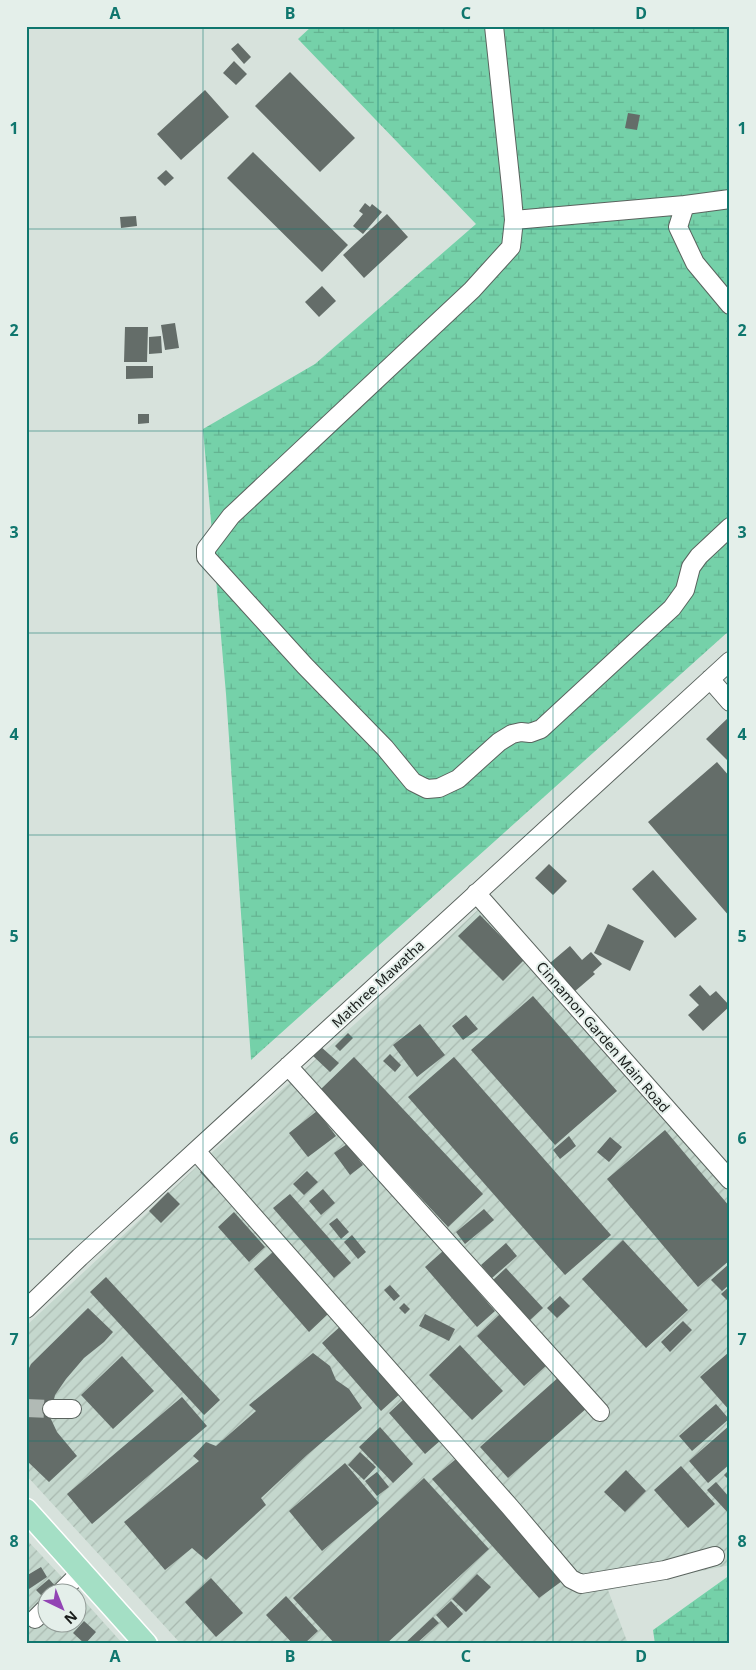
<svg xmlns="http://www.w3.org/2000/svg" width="756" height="1670" viewBox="0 0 756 1670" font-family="'Noto Sans',sans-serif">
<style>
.industrial{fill:url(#industrial-furrows)}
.wetland{fill:url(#wetland-marsh)}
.building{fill:#646d69}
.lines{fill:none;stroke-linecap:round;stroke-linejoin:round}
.minor-tunnel{stroke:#b1bab5;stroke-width:18;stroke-dasharray:18 9;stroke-linecap:butt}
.minor-casing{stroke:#5a635e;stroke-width:20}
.major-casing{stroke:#fff;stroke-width:25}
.minor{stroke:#fff;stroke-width:18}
.major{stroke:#a4dfc5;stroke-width:22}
.grid{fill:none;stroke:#0f766e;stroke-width:1;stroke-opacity:0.55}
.labels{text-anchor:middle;stroke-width:4;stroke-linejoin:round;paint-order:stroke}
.street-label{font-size:14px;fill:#181c1a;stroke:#e4efea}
.neatline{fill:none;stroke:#0f766e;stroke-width:2}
.grid-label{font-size:16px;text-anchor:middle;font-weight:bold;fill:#0f766e}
</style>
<defs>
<pattern id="industrial-furrows" width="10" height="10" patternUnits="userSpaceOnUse" patternTransform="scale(1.25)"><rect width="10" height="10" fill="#c4d7cd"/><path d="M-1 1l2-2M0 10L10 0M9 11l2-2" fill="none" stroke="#a8b8af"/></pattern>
<pattern id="wetland-marsh" width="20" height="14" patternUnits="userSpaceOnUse" patternTransform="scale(1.25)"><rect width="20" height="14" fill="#75d1a9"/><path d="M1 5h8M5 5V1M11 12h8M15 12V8" fill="none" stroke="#64b391"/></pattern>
</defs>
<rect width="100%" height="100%" fill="#d7e2dc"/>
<path class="industrial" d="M481 907 730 1190V1565L608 1590 628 1644H181L26 1475V1326L207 1157 396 987Z
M26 1539 76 1592H48V1622H78V1594L123 1644H26Z"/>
<path class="wetland" d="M312 26H730V630L251 1060 226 694 203 429 315 364 476 224 298 39Z
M730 1575V1644H655L653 1630Z"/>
<path class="building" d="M238 43 251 57 244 64 231 49Z
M234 61 247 74 236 85 223 73Z
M290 72 355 138 320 172 255 106Z
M205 90 229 117 181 160 157 134Z
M628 113 640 115 637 130 625 128Z
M253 152 348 245 322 272 227 178Z
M166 170 174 178 165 186 157 178Z
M365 203 370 207 372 204 382 212 363 234 353 226 363 214 359 211Z
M387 214 408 237 364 278 343 255Z
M136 216 137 226 121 228 120 217Z
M322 286 336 301 319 317 305 302Z
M175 323 179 348 165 350 161 325Z
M125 327H148L147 362H124Z
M161 336 162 353 149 354V337Z
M126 366H153V378L126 379Z
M138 414H149V423L138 424Z
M729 717 730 718V763L706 739Z
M717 762 730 777V917L648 822Z
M549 864 567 881 553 895 535 878Z
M653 870 697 919 675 938 632 889Z
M480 915 524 960 503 981 458 936Z
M608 924 644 941 630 971 594 953Z
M570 946 582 960 591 952 602 964 593 972 595 974 574 992 550 963Z
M700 985 710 996 716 991 730 1006 703 1031 688 1015 699 1005 689 995Z
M533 996 617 1091 555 1145 471 1050Z
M466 1015 478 1029 463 1040 452 1026Z
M420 1024 445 1055 417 1077 393 1045Z
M348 1033 353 1038 340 1051 335 1046Z
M320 1046 339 1063 330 1072 312 1055Z
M390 1054 401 1065 395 1072 383 1061Z
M354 1057 483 1194 448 1227 320 1090Z
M454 1057 611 1235 565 1275 408 1097Z
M317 1111 336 1136 308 1157 289 1133Z
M665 1130 730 1207V1260L698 1287 607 1179Z
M569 1136 576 1146 560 1159 553 1150Z
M610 1137 622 1147 609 1162 597 1152Z
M347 1144 363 1165 350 1175 334 1153Z
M206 1167 220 1183 215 1188 200 1172Z
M307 1171 318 1182 304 1195 293 1184Z
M323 1189 335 1203 321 1215 309 1201Z
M168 1192 180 1204 161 1223 149 1211Z
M290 1194 351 1263 334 1278 273 1208Z
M484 1209 494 1220 465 1244 456 1232Z
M234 1212 265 1247 249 1262 218 1227Z
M337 1218 349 1232 341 1239 329 1224Z
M352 1235 366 1252 358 1259 344 1242Z
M623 1240 688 1310 646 1348 582 1279Z
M506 1243 517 1256 492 1278 481 1265Z
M443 1251 495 1311 477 1327 425 1267Z
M273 1252 328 1314 309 1332 254 1269Z
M730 1263V1284L722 1291 711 1280Z
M506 1268 543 1308 530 1320 493 1280Z
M106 1277 220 1400 204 1415 90 1292Z
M390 1285 400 1296 394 1301 384 1290Z
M730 1286V1303L721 1294Z
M560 1296 570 1306 557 1318 547 1308Z
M404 1303 410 1309 405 1314 399 1308Z
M88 1308 113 1332 104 1342 84 1358 66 1379 55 1395 50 1417 57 1432 77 1456 49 1482 26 1460V1374L31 1364Z
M501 1313 548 1364 524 1386 477 1336Z
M425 1314 455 1329 449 1341 419 1326Z
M683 1321 692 1330 670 1352 661 1342Z
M343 1324 402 1392 381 1411 322 1343Z
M460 1345 503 1391 472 1420 429 1375Z
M313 1353 330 1366 336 1380 349 1389 362 1408 307 1455 261 1498 266 1505 206 1560 192 1548 165 1570 124 1522 199 1461 193 1456 206 1442 216 1446 256 1411 249 1405Z
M728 1353 730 1355V1411L700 1377Z
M122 1356 154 1391 113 1429 81 1395Z
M560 1376 588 1407 508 1478 480 1447Z
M182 1397 207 1426 92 1524 67 1494Z
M404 1399 441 1440 425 1454 389 1413Z
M716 1404 729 1419 692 1451 679 1436Z
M730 1425V1464L708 1483 689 1461Z
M380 1427 413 1464 393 1483 359 1447Z
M360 1452 376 1467 364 1480 348 1465Z
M456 1459 562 1581 539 1598 432 1479Z
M345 1463 379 1503 322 1551 289 1511Z
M681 1466 715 1504 688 1528 654 1490Z
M730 1469V1481L724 1475Z
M626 1470 646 1491 625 1512 604 1492Z
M377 1472 389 1487 377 1496 365 1481Z
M424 1478 489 1549 386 1644H335L293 1598Z
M716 1482 730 1498V1515L707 1490Z
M41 1567 47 1577 26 1591V1576Z
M477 1574 491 1587 466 1612 452 1599Z
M211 1578 243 1613 216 1637 185 1602Z
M49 1579 57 1588 52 1592H48V1597L45 1599 36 1590Z
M286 1596 318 1631 304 1644H293L266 1615Z
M451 1601 463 1614 448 1628 436 1615Z
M433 1617 439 1623 416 1644H404Z
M84 1621 96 1632 85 1644 73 1633Z"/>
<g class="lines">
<path class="minor-tunnel" d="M26 1408 52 1409"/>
<defs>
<path id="minor" d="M494 26 512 196 514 220 511 247 472 290 231 516 206 549V557L305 666 385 748 413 782 427 789 439 788 458 779 499 742 512 734 521 732 530 733 541 729 672 608 685 590 691 567 699 556 730 527
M730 199 685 205 678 227 695 263 730 305
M514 220 685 205
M710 679 730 702
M476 893 730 1180
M288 1066 600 1412
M196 1151 510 1507 571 1579 581 1584 665 1570 715 1556
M26 1309 80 1257 730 661
M52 1409H72
M61 1592 81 1572
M35 1619 48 1606"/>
<path id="major" d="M26 1510 146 1644"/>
</defs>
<use href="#minor" class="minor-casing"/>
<use href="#major" class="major-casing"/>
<use href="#minor" class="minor"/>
<use href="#major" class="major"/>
</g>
<path class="grid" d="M203 26V1644M378 26V1644M553 26V1644M26 229H730M26 431H730M26 633H730M26 835H730M26 1037H730M26 1239H730M26 1441H730"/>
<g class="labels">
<g class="street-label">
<text transform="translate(378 984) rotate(-43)" y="5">Mathree Mawatha</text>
<text transform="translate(603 1037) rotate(49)" y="5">Cinnamon Garden Main Road</text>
</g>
</g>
<rect width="756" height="1670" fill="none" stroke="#e4efea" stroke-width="55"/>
<g transform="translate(62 1608) rotate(137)"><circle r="24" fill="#e4efea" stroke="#929b97"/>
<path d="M0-4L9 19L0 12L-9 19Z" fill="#9244b4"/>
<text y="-8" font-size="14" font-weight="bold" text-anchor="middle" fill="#181c1a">N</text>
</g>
<rect x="28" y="28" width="700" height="1614" class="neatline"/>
<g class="grid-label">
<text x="115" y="19">A</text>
<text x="290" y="19">B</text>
<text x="466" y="19">C</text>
<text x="641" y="19">D</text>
<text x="14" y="134">1</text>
<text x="742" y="134">1</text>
<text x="14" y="336">2</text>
<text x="742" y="336">2</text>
<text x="14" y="538">3</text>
<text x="742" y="538">3</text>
<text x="14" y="740">4</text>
<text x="742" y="740">4</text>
<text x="14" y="942">5</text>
<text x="742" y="942">5</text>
<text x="14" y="1144">6</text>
<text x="742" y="1144">6</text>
<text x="14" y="1345">7</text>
<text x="742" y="1345">7</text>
<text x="14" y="1547">8</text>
<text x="742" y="1547">8</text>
<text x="115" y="1662">A</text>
<text x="290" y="1662">B</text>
<text x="466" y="1662">C</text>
<text x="641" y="1662">D</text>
</g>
</svg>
